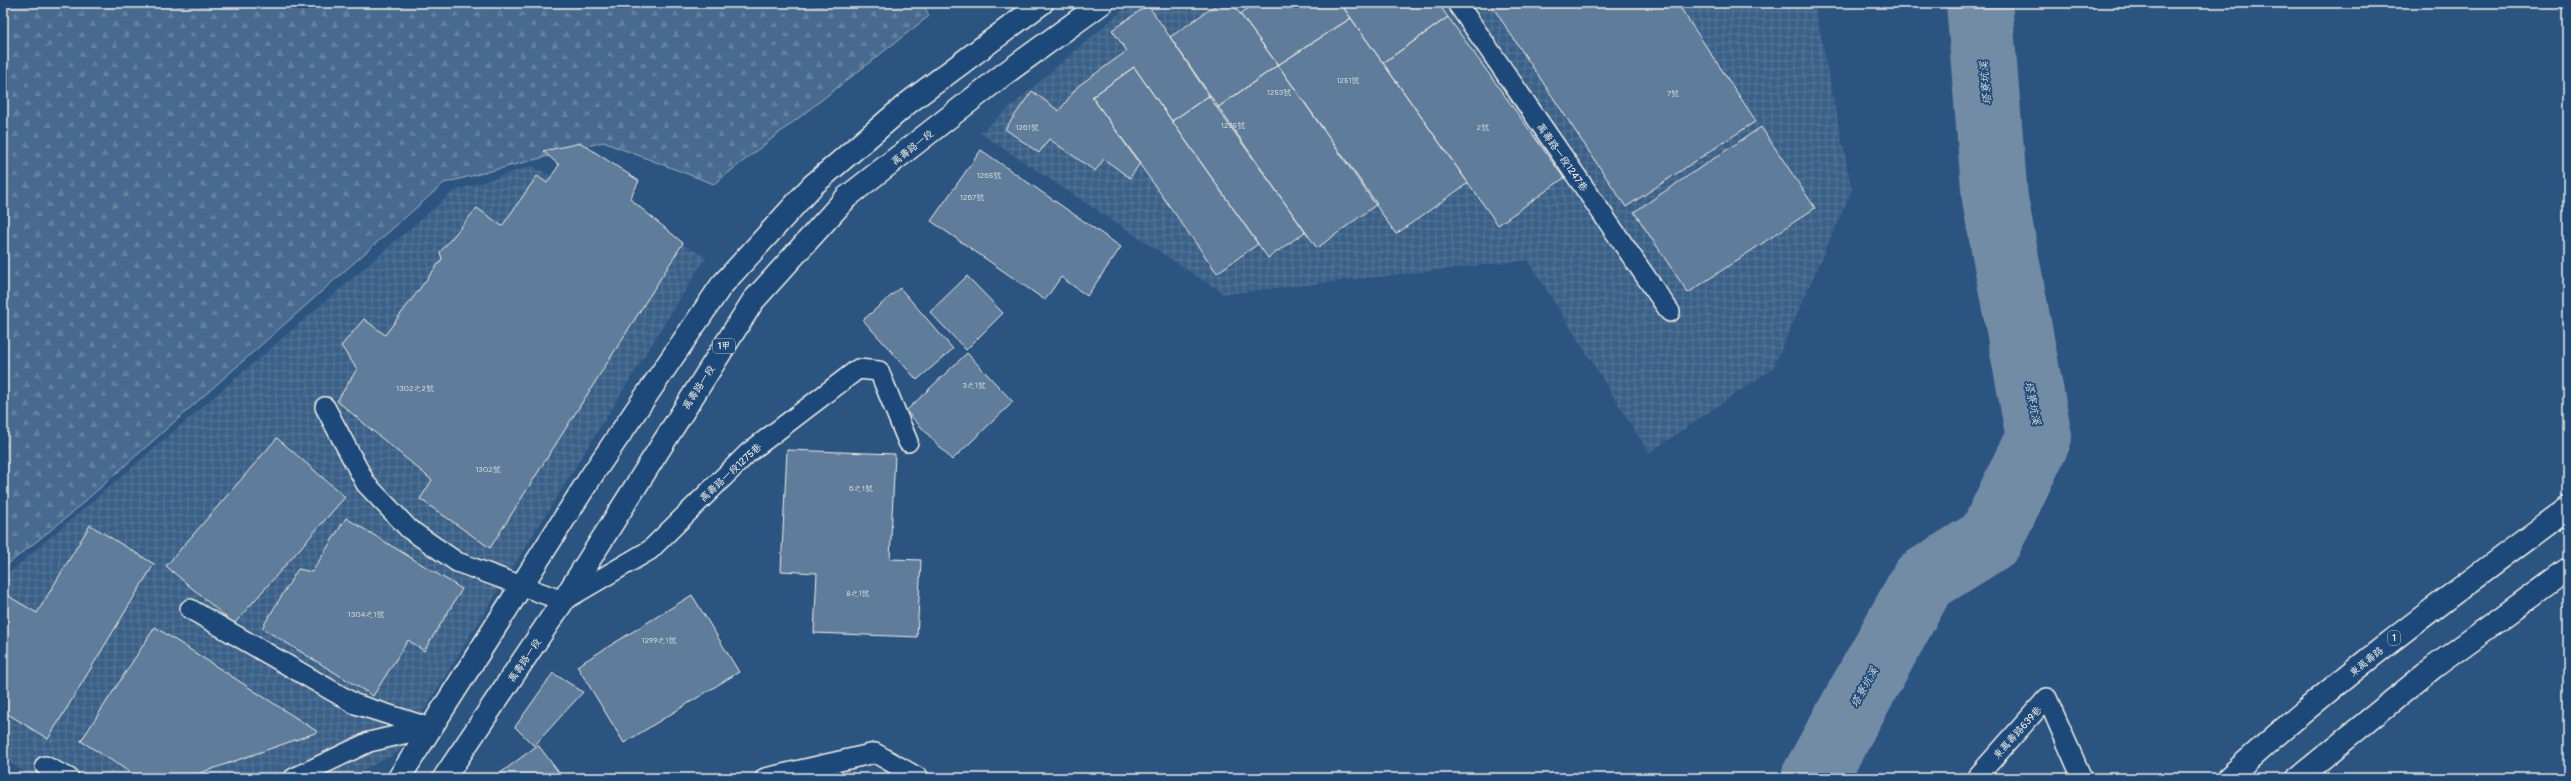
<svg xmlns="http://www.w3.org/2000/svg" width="2571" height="781" viewBox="0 0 2571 781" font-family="Pangolin,'LXGW WenKai TC',sans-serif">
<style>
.industrial{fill:url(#industrial-grid)}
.forest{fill:url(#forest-firs);stroke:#9eaebc}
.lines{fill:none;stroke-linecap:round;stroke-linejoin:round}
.river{stroke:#738ca6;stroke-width:66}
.building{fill:#5e7b9a;stroke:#f4f1e8}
.lane-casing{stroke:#f4f1e8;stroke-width:22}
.primary-casing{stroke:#f4f1e8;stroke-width:25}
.lane{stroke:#1f4a7a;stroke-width:19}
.primary{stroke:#1f4a7a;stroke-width:22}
.labels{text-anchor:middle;stroke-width:3.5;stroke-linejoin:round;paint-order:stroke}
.number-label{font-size:8px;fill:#ced4d4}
.shield{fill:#1f4a7a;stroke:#b4bfc7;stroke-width:1}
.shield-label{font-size:9px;font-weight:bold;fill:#f4f1e8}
.street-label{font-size:10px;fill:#f4f1e8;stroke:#1f4a7a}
.water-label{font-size:11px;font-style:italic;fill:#dadddb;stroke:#1f4a7a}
</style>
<defs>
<pattern id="industrial-grid" width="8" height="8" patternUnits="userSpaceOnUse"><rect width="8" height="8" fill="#3b6088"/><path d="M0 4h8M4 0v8" fill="none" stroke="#587799"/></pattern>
<pattern id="forest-firs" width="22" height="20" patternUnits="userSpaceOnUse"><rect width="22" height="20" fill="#496b90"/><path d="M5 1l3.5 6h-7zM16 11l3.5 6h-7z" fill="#6481a0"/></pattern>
</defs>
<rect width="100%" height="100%" fill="#2c5481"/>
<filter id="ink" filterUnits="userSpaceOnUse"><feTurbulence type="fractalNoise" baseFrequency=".025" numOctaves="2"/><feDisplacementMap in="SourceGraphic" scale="8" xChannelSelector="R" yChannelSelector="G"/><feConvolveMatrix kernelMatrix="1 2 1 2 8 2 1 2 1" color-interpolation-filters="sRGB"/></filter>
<g filter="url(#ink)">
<path class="industrial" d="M1131 3H1814L1852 190 1773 368 1649 453 1528 260 1224 294 980 133Z
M532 166 706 257 398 752 349 778H35L3 759V578L454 191Z"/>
<path class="forest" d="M3 3H923L929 16 714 184 603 142 444 183 67 517 3 568Z"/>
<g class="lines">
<path class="river" d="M1814 778 1923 581 1990 539 2039 437 1995 199 1979 3"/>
</g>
<path class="building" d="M1219 3H1232L1278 65 1217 108 1170 37Z
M1256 3H1340L1351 18 1278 65 1240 14Z
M1340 3H1438L1448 17 1383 63Z
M1490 3H1677L1756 121 1626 207Z
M1148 5 1210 95 1172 121 1134 67 1092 97 1140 163 1130 178 1104 159 1095 171 1049 139 1039 153 1005 129 1032 91 1059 111 1078 86 1127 51 1112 30Z
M1448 17 1564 178 1498 225 1383 63Z
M1351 18 1468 183 1396 234 1278 65Z
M1278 65 1377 204 1317 248 1217 108Z
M1134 67 1258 244 1217 273 1092 97Z
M1210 95 1305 232 1268 258 1172 121Z
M1761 127 1815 208 1688 293 1634 212Z
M581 143 639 181 630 199 683 243 490 548 420 499 432 480 337 401 357 369 341 346 364 319 385 335 442 259 440 252 477 208 502 226 537 176 547 183 559 165 543 151Z
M981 150 1121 247 1087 296 1061 277 1045 300 931 221Z
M967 276 1003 313 966 350 930 312Z
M900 288 953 349 917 380 863 320Z
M967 353 1013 402 952 460 906 411Z
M277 438 345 497 234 624 166 566Z
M787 450 895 454 890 559 921 560 917 637 814 633 817 573 781 571Z
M346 518 462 589 424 651 408 640 373 696 262 628 298 569 312 572Z
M90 525 154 564 48 739 3 711V593L37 613Z
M692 595 739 672 624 743 577 666Z
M155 627 318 732 186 778H139L81 741Z
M553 673 583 692 534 746 515 727Z
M538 745 563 778H501L499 774Z"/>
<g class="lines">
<defs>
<path id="lane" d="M1457 3 1670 312
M325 407 366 484 409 529 457 562 563 601 650 550 748 453 858 369 879 371 908 442
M190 609 355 704 431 728
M45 766 69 778
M294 778 369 742 429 728
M765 778 875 753 919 778
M1976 778 2047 698 2082 778"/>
<path id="primary" d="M399 778 592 475 721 286 813 185 908 103 1042 3
M444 778 563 601 753 301 847 197 1003 75 1102 3
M2228 778C2335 680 2452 594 2568 508
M2298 778 2434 667 2568 569"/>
</defs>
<use href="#lane" class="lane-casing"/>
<use href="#primary" class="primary-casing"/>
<use href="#lane" class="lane"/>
<use href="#primary" class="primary"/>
</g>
</g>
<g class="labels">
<g class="number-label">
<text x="1348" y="83">1251號</text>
<text x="1279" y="95">1253號</text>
<text x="1673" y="96">7號</text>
<text x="1233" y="128">1255號</text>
<text x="1027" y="130">1261號</text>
<text x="1483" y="130">2號</text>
<text x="989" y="178">1265號</text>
<text x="972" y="200">1267號</text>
<text x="974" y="388">3之1號</text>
<text x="415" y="391">1302之2號</text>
<text x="488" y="472">1302號</text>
<text x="861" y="491">6之1號</text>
<text x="858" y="596">8之1號</text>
<text x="366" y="617">1304之1號</text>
<text x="659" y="643">1299之1號</text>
</g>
<g class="shield">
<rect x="713" y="339" width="22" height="14" rx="3"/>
<rect x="2388" y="631" width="12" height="14" rx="3"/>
</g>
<g class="shield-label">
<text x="724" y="349">1甲</text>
<text x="2394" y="641">1</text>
</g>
<g class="street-label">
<text transform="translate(912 147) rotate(-38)" y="4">萬壽路一段</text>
<text transform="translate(1563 157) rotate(55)" y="4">萬壽路一段1247巷</text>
<text transform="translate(698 387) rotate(-57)" y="4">萬壽路一段</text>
<text transform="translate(730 472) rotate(-43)" y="4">萬壽路一段1275巷</text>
<text transform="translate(524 660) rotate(-56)" y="4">萬壽路一段</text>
<text transform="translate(2366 661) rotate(-39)" y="4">東萬壽路</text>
<text transform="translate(2017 732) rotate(-48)" y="4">東萬壽路639巷</text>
</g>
<g class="water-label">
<text transform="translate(1985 83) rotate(-95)" y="4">塔寮坑溪</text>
<text transform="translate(2033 403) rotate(79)" y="4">塔寮坑溪</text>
<text transform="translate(1864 687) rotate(-61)" y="4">塔寮坑溪</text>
</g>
</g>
<rect width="2571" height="781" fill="none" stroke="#1f4a7a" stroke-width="16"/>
<rect x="8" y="8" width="2555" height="765" fill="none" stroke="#f4f1e8" stroke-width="1.5" filter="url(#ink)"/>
</svg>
